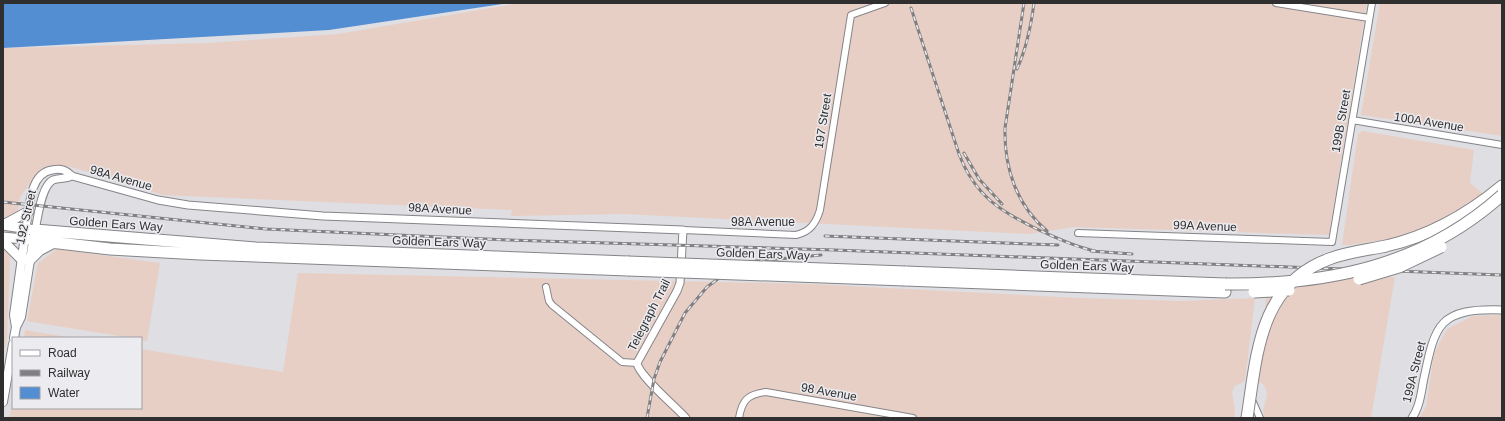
<svg xmlns="http://www.w3.org/2000/svg" width="1505" height="421" viewBox="0 0 1505 421" font-family="Helvetica,sans-serif">
<style>
.industrial{fill:#e8cfc6}
.water{fill:#538ed3}
.lines{fill:none;stroke-linecap:round;stroke-linejoin:round}
.minor-casing{stroke:#858589;stroke-width:8}
.tertiary-casing{stroke:#858589;stroke-width:9}
.secondary-casing{stroke:#858589;stroke-width:10}
.primary-casing{stroke:#858589;stroke-width:11}
.motorway-casing{stroke:#858589;stroke-width:13}
.minor{stroke:#fff;stroke-width:6}
.tertiary{stroke:#fff;stroke-width:7}
.secondary{stroke:#fff;stroke-width:8}
.primary{stroke:#fff;stroke-width:9}
.motorway{stroke:#fff;stroke-width:11}
.rail-casing{stroke:#808082;stroke-width:3}
.rail{stroke:#ececf0;stroke-width:1.5;stroke-dasharray:4.5;stroke-linecap:butt}
.motorway-bridge-casing{stroke:#858589;stroke-width:13;stroke-linecap:butt}
.motorway-bridge{stroke:#fff;stroke-width:11}
.labels{text-anchor:middle;stroke-width:3;stroke-linejoin:round;paint-order:stroke}
.street-label{font-size:12px;fill:#2f2f30;stroke:#ececf0}
</style>
<rect width="100%" height="100%" fill="#dfdee2"/>
<path class="industrial" d="M520 3H1367L1329 235 1074 227 1029 234 624 214 511 216 512 210 163 195 68 166 29 185 20 197 10 258 7 338 3 358V48L208 43 338 34Z
M1380 3H1502V136L1361 115Z
M1363 131 1474 150 1470 183 1483 194 1434 225 1398 238 1350 245H1342L1358 134Z
M57 249 160 263 147 341 141 340V338H131L27 321 38 263Z
M298 273 810 284 1079 298 1181 301 1255 298 1245 381 1235 386 1232 392 1235 409 1234 418H9L13 401V408H141V349L283 372Z
M1395 277 1371 418 1265 417 1263 411 1267 395 1266 389 1263 384 1255 380 1269 278Z
M1502 315V418H1419L1426 407 1434 353 1447 329 1473 316Z
M25 330 73 338H24Z"/>
<path class="water" d="M3 3H509L329 30 3 48Z"/>
<g class="lines">
<defs>
<path id="minor" d="M1276 3 1369 18
M1352 120 1502 145
M683 230 796 235C810 232 816 223 820 210L851 15 885 3
M1078 233 1332 242 1372 3
M546 287 549 301 552 305 622 362 637 363
M1251 398 1260 418
M739 418C742 400 748 394 766 392L913 418"/>
<path id="tertiary" d="M26 229C29 210 29 173 52 170 61 168 66 170 72 176L158 200 188 205 323 216 683 230 680 283 677 291 637 363C639 376 674 405 686 418
M35 230C38 218 41 186 53 180 59 178 65 179 72 176
M1412 418C1419 408 1421 395 1423 383 1435 325 1437 308 1502 310"/>
<path id="secondary" d="M16 327 14 315 26 229
M14 338 16 327 21 317 34 235
M3 402 13 344"/>
<path id="primary" d="M3 225 35 230
M3 225 29 211
M3 237 33 240
M3 241 21 259"/>
<path id="motorway" d="M35 230 256 248 628 262
M33 240 110 249 200 254 628 270
M1386 246C1430 236 1467 215 1502 186
M29 260 39 250 52 243
M905 272 1225 284
M905 280 1225 292"/>
</defs>
<use href="#minor" class="minor-casing"/>
<use href="#tertiary" class="tertiary-casing"/>
<use href="#secondary" class="secondary-casing"/>
<use href="#primary" class="primary-casing"/>
<use href="#motorway" class="motorway-casing"/>
<use href="#minor" class="minor"/>
<use href="#tertiary" class="tertiary"/>
<use href="#secondary" class="secondary"/>
<use href="#primary" class="primary"/>
<use href="#motorway" class="motorway"/>
<defs>
<path id="rail" d="M1024 3 1005 128C1004 167 1016 205 1047 231
M911 8 959 154C975 196 1001 212 1041 231 1059 239 1075 247 1095 251
M1017 69C1027 47 1031 26 1034 3
M964 153 979 179 1002 204
M3 202 266 229 508 240 834 250 1502 275
M825 236 1058 245
M1091 251 1132 254
M647 418 654 379 660 362 685 313 707 287 730 270 756 261 821 255"/>
</defs>
<use href="#rail" class="rail-casing"/>
<use href="#rail" class="rail"/>
<defs>
<path id="motorway-bridge" d="M628 262 905 272
M628 270 905 280
M1359 279 1399 267 1441 247
M1225 284C1328 285 1423 266 1502 195
M1254 292 1289 290
M1247 418C1257 354 1259 285 1329 259 1347 252 1367 250 1386 246"/>
</defs>
<use href="#motorway-bridge" class="motorway-bridge-casing"/>
<use href="#motorway-bridge" class="motorway-bridge"/>
</g>
<g class="labels">
<g class="street-label">
<text transform="translate(823 121) rotate(-81)" y="4">197 Street</text>
<text transform="translate(1341 121) rotate(-80)" y="4">199B Street</text>
<text transform="translate(1429 122) rotate(9)" y="4">100A Avenue</text>
<text transform="translate(121 178) rotate(16)" y="4">98A Avenue</text>
<text transform="translate(440 209) rotate(3)" y="4">98A Avenue</text>
<text transform="translate(26 217) rotate(-77)" y="4">192 Street</text>
<text x="763" y="226">98A Avenue</text>
<text transform="translate(116 224) rotate(4)" y="4">Golden Ears Way</text>
<text transform="translate(1205 226) rotate(2)" y="4">99A Avenue</text>
<text transform="translate(439 242) rotate(2)" y="4">Golden Ears Way</text>
<text transform="translate(763 254) rotate(2)" y="4">Golden Ears Way</text>
<text transform="translate(1087 266) rotate(2)" y="4">Golden Ears Way</text>
<text transform="translate(649 315) rotate(-63)" y="4">Telegraph Trail</text>
<text transform="translate(1414 372) rotate(-76)" y="4">199A Street</text>
<text transform="translate(829 392) rotate(10)" y="4">98 Avenue</text>
</g>
</g>
<rect width="1505" height="421" fill="none" stroke="#2f2f30" stroke-width="8"/>
<rect x="12" y="337" width="130" height="72" fill="#ececf0" stroke="#a0a0a3"/>
<rect x="20" y="350" width="20" height="6" fill="#ffffff" stroke="#a0a0a3"/>
<text x="48" y="357" font-size="12" fill="#2f2f30">Road</text>
<rect x="20" y="370" width="20" height="6" fill="#808082" stroke="#a0a0a3"/>
<text x="48" y="377" font-size="12" fill="#2f2f30">Railway</text>
<rect x="20" y="387" width="20" height="12" fill="#538ed3" stroke="#a0a0a3"/>
<text x="48" y="397" font-size="12" fill="#2f2f30">Water</text>
</svg>
